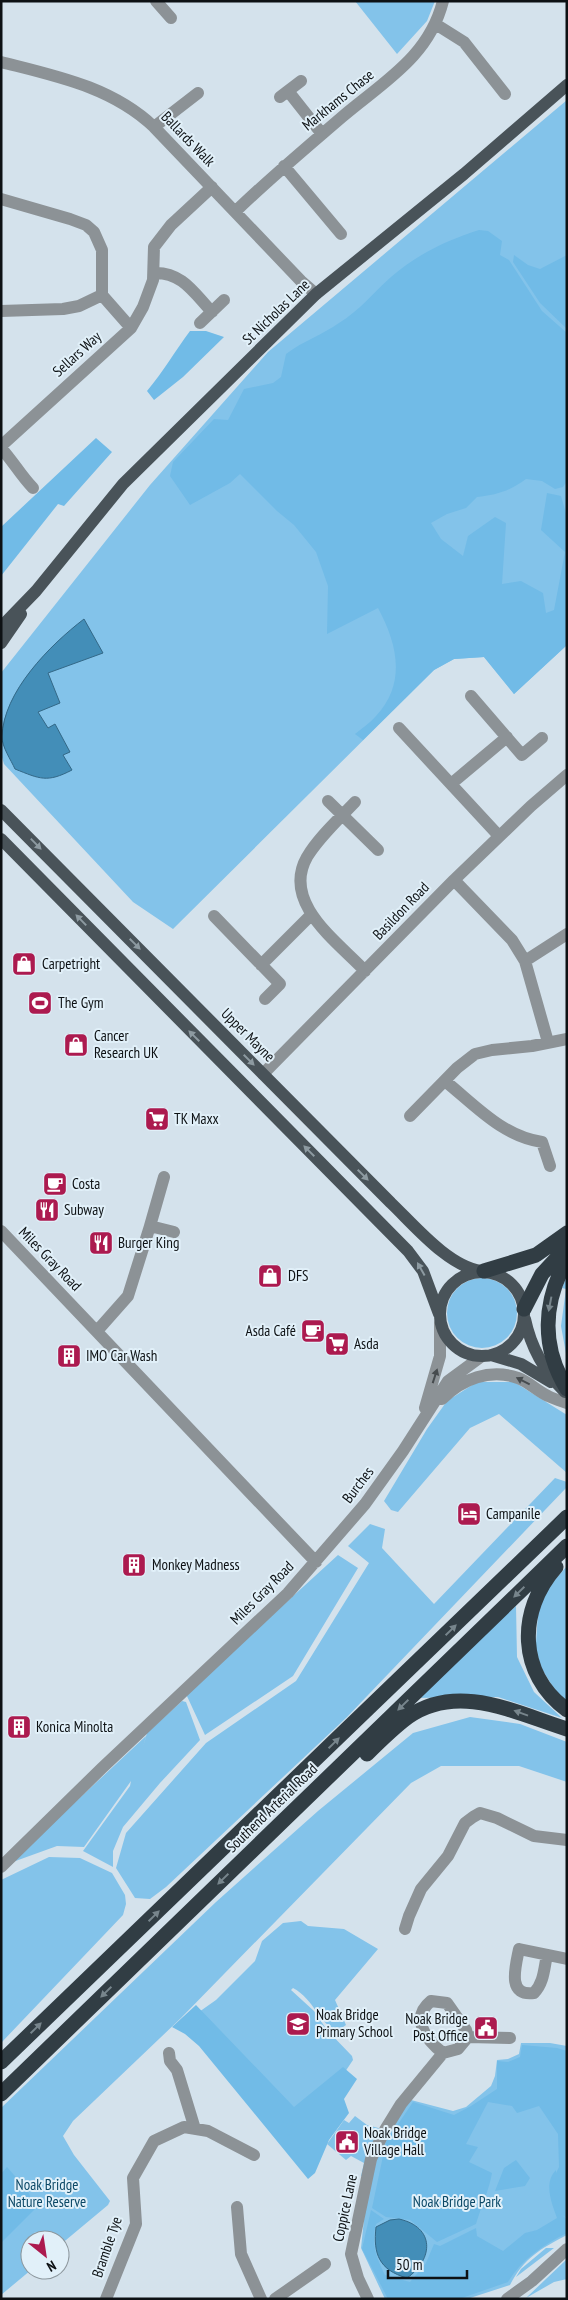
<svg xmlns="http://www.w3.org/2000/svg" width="568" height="2300" viewBox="0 0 568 2300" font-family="'PT Sans Narrow',sans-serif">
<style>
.green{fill:#83c3ea}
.forest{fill:#71bbe7}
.water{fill:#438eb8;stroke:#336887}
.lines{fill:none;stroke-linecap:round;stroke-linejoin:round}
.minor{stroke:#8c9296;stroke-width:12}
.major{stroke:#495359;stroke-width:12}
.highway{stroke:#313d44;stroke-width:15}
.oneway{fill:#8d9aa1}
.oneway2{fill:#77858c}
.oneway3{fill:#464b4e}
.labels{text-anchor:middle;stroke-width:4;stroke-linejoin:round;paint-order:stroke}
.street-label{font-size:15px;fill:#0d1114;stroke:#e1f0f9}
.poi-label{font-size:15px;fill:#0d1114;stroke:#e1f0f9;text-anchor:start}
.park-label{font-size:15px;fill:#0b4866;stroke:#e1f0f9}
</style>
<rect width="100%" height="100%" fill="#d4e2ec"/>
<path class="green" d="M355 1H435L427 21 397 54Z
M567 100V645L514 694 484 657 454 659 434 670 173 929 133 902 4 764 1 754V673L150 485 268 352Z
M567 1276V1359L561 1326 566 1289 562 1288Z
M447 1313a35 35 0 1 1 70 0a35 35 0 1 1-70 0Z
M477 1382H514L567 1415V1473L499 1414 470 1428 398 1512 391 1510 384 1501 427 1429 447 1401Z
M555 1478 567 1482V1487L347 1717 166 1887 150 1899 135 1898 116 1868 126 1833 206 1743 296 1681 369 1563 348 1546 370 1524 385 1529 382 1548 434 1604Z
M338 1555 358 1568 293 1676 205 1735 186 1694Z
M567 1566V1704L563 1703 535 1658 539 1598Z
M516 1606 517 1657 534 1692 562 1718 498 1697 410 1698Z
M182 1701 186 1702 200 1740 160 1783 123 1827 113 1851V1867L83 1851 130 1786 131 1781 84 1847 57 1846 10 1863 146 1736 143 1747 147 1733Z
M470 1717 520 1724 567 1742V1782L519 1766H441L411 1783 181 2018 73 2121 63 2136 74 2155 110 2201 108 2205 60 2245V2240H30L31 2270 1 2295V2108L216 1902 318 1811 413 1733Z
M49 1857 80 1858 112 1873 125 1895 126 1904 123 1915 1 2043V1880Z
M301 1921 308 1926 344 1929 378 1949 335 2000 346 2025 337 2031C318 2023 315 2000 293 1988L291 1990 314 2011 327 2030 352 2056 353 2060 310 2124 189 2019 216 2000 255 1961 262 1941 283 1923Z
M521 2043H550L567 2046V2235C540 2249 524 2258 510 2285L467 2299H385L361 2248 368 2181 361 2176 364 2163 351 2156 346 2160 327 2144 344 2120 349 2123 355 2116 367 2125 386 2130 411 2100 453 2111 466 2107 491 2086 495 2076 497 2060 508 2059 519 2054Z
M546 2248H554L516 2277 521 2269Z
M567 2259V2279L554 2282 526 2298Z"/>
<path class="forest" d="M479 230 488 231 502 241 500 255 509 260 542 311 567 333V481L563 487 555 489 542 481 526 479C510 491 496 495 477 497L466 508 447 514 431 523 441 539 463 556 468 536 495 517 506 523 502 584 521 581 543 593 546 613 554 610 565 552 541 530 547 493 561 496 567 517V645L514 694 484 657 454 659 434 670 363 740 355 734C362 728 370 723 376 716 407 683 397 643 378 608L327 634 328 586 316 552 294 525 277 511 240 474 230 483 190 505 170 476 173 462 214 419 228 420 244 389 273 383 281 377 286 354C303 341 322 335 339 323 359 311 374 292 391 277 416 255 447 240 479 230Z
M514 255 528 265 540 269 567 255V329L540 303 513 262Z
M190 331H206L224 337 183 377 154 400 147 391C163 372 175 351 190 331Z
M96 438 112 452 64 506 58 504 1 576V527Z
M196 2005 294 2107 343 2067 357 2079 344 2099 349 2113 329 2140 315 2173 308 2179 199 2046 185 2034 172 2027Z
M522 2045 557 2048 567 2051V2218L562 2215 567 2219V2233C543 2245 522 2259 508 2282L459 2299H388L362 2249 371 2210 384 2219 376 2224C371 2244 376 2257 385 2275L410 2282 426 2263 434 2244 440 2246 476 2228 477 2236 503 2251 525 2233 537 2230 557 2218C552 2204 543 2183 556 2170V2173L559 2167 558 2134 539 2106 517 2113 512 2106 488 2102 466 2144 478 2147 469 2162 492 2173C489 2191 481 2206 476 2224L437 2242 410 2220 386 2217 372 2208 386 2142 413 2102 454 2115 471 2106 497 2089V2061L508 2062 520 2057Z
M516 2160 530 2178 525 2186 495 2191 504 2168Z
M7 2167 28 2191 35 2209 1 2243V2174Z"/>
<path class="water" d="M84 619 103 653 48 673 60 703 38 712 48 728 55 724 70 752 63 755 72 770C47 783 40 779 15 769 11 760 2 747 2 737 3 692 50 645 84 619Z
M399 2219C435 2227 434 2259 407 2278 379 2270 373 2254 376 2227L390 2220Z"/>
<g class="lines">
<path class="minor" d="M156 1 171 18
M437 25 464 42 505 94
M1 62C56 76 112 87 154 127L301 281 316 294
M288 91 322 134
M280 97 301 81
M154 127 198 93
M284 166 341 234
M1 199 70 219 86 225 94 232 102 250V295L131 328
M236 211C270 178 306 148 342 117 383 82 429 57 443 1
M154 273C182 272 194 293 212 312
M1 311 63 309 79 306 102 295
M200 323 224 300
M1 446 131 328 143 307 153 280 154 247 171 225 212 187
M1 448C13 461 21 476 33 488
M471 696 522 755 542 738
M399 728 499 836
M451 784 507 737
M328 801 378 850
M355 802C339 819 319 837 307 857 281 903 338 942 365 971
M454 880 512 940 525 961 548 1042
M214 916 280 984 265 999
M525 961 567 934
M261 965 311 915
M263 1074 454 880 531 806 567 775
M445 1081C476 1106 502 1136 542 1142L550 1166
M410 1116 457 1068 475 1054 492 1050 532 1046 567 1039
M150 1226 164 1177
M1 1231 316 1562
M97 1331 128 1296 150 1226 174 1232
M442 1399C462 1379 490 1368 518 1378 529 1382 537 1391 548 1396 554 1399 561 1401 567 1403
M425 1408 440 1356V1323
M1 1867 102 1768 288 1593 365 1504 403 1451 448 1381 482 1356
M405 1929 409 1916 421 1889 448 1856 465 1823 473 1817 480 1813 497 1818 534 1836 567 1840
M547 1955C544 1968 544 1983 534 1993 506 1997 516 1965 519 1949L567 1959
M468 2037 510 2038
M169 2053 170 2061 177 2070 195 2129
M237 2207 241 2254 261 2299
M106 2299 136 2224 133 2178 154 2141 184 2127 208 2131 254 2155
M275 2299 325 2264
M368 2299 358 2278 351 2254 371 2159 385 2130 401 2104 443 2053 458 2049 468 2037 466 2030 447 2003 431 2001C410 2018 426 2040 443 2053
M507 2299 532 2281 567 2249"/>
<path class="major" d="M1 627 36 591 123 484 316 294 464 174 567 85
M1 643 21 614
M1 810 391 1203C415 1226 448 1266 481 1271
M1 839 408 1251 423 1271 439 1314
M440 1314a42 42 0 1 1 84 0a42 42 0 1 1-84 0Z
M525 1319C531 1348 544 1371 565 1392
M491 1355 521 1364 551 1382"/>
<path class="highway" d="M567 1259C543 1302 541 1347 567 1389
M484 1271 536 1255 567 1233
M524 1309 542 1274 567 1247
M556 1567C517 1611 518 1674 567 1710
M367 1754C380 1741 393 1728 408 1717 458 1682 516 1713 567 1729
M1 2062 567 1517
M1 2094 567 1546"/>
</g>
<defs><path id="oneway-solid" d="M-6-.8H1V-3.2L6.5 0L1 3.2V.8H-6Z" transform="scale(1.25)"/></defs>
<g class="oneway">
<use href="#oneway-solid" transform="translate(36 844) rotate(46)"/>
<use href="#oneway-solid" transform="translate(81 920) rotate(-134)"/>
<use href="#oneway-solid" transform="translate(135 944) rotate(45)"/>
<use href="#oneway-solid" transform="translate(194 1036) rotate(-135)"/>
<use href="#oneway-solid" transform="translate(249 1060) rotate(45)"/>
<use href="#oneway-solid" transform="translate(309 1151) rotate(-135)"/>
<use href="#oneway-solid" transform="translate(363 1175) rotate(45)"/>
<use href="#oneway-solid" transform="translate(421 1269) rotate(-119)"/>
</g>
<g class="oneway2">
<use href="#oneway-solid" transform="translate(550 1304) rotate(101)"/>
<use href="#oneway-solid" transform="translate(519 1592) rotate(136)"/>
<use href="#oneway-solid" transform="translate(451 1630) rotate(-44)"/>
<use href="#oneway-solid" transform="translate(403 1705) rotate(136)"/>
<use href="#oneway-solid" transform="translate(521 1713) rotate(-160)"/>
<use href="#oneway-solid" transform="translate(334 1743) rotate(-44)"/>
<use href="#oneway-solid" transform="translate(223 1879) rotate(136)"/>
<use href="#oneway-solid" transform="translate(154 1916) rotate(-44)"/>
<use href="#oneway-solid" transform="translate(106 1992) rotate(136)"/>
<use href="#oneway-solid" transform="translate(36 2028) rotate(-44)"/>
</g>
<g class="oneway3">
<use href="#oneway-solid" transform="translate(435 1376) rotate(-72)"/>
<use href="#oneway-solid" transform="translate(523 1381) rotate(-153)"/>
</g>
<defs>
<symbol id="shop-square" viewBox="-11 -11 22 22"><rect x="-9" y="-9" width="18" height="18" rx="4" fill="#ac1a4f" stroke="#e1f0f9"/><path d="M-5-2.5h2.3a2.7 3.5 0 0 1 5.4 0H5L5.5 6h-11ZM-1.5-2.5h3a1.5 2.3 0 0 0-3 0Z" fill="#fff"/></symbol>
<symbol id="stadium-square" viewBox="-11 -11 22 22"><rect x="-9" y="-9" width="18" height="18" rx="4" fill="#ac1a4f" stroke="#e1f0f9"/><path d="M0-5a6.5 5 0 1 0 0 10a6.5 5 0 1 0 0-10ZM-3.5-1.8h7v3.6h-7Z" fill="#fff"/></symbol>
<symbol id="supermarket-square" viewBox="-11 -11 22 22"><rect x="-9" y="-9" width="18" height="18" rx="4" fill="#ac1a4f" stroke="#e1f0f9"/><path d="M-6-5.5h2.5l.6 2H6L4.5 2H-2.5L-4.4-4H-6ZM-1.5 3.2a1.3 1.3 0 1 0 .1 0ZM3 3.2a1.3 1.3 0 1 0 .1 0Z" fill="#fff"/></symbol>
<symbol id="cafe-square" viewBox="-11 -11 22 22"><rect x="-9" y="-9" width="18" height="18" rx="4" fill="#ac1a4f" stroke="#e1f0f9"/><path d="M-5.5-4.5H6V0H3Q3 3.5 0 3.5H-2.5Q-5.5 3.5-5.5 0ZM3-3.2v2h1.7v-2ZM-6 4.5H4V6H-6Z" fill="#fff"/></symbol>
<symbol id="restaurant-square" viewBox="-11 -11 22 22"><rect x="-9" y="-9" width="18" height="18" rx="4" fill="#ac1a4f" stroke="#e1f0f9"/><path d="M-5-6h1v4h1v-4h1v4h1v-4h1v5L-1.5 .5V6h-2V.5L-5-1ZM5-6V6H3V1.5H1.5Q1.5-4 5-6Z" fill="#fff"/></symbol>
<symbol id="building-square" viewBox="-11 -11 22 22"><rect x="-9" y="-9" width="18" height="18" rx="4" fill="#ac1a4f" stroke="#e1f0f9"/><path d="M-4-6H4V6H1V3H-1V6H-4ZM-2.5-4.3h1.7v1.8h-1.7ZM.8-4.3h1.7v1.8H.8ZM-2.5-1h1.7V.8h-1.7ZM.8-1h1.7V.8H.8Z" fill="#fff"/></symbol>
<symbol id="hotel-square" viewBox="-11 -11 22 22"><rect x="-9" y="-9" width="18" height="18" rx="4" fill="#ac1a4f" stroke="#e1f0f9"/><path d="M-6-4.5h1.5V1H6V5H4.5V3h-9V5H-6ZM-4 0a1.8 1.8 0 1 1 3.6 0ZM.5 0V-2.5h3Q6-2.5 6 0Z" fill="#fff"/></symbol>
<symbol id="school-square" viewBox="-11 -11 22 22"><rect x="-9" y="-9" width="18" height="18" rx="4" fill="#ac1a4f" stroke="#e1f0f9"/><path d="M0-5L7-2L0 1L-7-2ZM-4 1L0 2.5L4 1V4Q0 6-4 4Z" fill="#fff"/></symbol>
<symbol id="civic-square" viewBox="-11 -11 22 22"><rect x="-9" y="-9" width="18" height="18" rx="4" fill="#ac1a4f" stroke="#e1f0f9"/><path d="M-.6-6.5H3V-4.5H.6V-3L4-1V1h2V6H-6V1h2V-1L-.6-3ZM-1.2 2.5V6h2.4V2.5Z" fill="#fff"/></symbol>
</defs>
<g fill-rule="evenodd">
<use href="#shop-square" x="10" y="950" width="28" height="28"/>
<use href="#stadium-square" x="26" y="989" width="28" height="28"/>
<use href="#shop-square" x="62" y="1031" width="28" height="28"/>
<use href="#supermarket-square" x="143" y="1105" width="28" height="28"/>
<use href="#cafe-square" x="41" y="1170" width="28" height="28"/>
<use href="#restaurant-square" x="33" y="1196" width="28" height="28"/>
<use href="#restaurant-square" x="87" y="1229" width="28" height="28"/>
<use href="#shop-square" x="256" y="1262" width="28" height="28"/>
<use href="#cafe-square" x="299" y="1317" width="28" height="28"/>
<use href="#supermarket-square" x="323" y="1330" width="28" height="28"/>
<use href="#building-square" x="55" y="1342" width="28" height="28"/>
<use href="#hotel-square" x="455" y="1500" width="28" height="28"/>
<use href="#building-square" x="120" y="1551" width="28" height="28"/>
<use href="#building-square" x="5" y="1713" width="28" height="28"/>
<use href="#school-square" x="284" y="2010" width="28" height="28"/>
<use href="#civic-square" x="472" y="2014" width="28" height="28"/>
<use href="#civic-square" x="333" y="2128" width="28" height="28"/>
</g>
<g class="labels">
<g class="street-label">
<text transform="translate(338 100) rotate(-39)" y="5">Markhams Chase</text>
<text transform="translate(188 139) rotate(46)" y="5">Ballards Walk</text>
<text transform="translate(276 312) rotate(-44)" y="5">St Nicholas Lane</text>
<text transform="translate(77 354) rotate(-42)" y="5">Sellars Way</text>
<text transform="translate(401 911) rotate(-46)" y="5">Basildon Road</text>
<text transform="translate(248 1035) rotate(45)" y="5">Upper Mayne</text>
<text transform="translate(50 1259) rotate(46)" y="5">Miles Gray Road</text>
<text transform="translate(358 1485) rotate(-53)" y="5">Burches</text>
<text transform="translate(262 1593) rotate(-45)" y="5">Miles Gray Road</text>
<text transform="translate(272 1808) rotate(-44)" y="5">Southend Arterial Road</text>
<text transform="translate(345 2208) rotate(-78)" y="5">Coppice Lane</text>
<text transform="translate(107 2247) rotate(-71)" y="5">Bramble Tye</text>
</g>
<g class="poi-label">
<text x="42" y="969">Carpetright</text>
<text x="58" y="1008">The Gym</text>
<text x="94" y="1041">Cancer<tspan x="94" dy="17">Research UK</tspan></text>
<text x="174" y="1124">TK Maxx</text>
<text x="72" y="1189">Costa</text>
<text x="64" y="1215">Subway</text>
<text x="118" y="1248">Burger King</text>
<text x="288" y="1281">DFS</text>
<text x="296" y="1336" text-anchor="end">Asda Café</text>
<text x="354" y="1349">Asda</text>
<text x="86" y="1361">IMO Car Wash</text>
<text x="486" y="1519">Campanile</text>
<text x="152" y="1570">Monkey Madness</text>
<text x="36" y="1732">Konica Minolta</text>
<text x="316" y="2020">Noak Bridge<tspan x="316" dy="17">Primary School</tspan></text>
<text x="468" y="2024" text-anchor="end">Noak Bridge<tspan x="468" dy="17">Post Office</tspan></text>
<text x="364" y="2138">Noak Bridge<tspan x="364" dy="17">Village Hall</tspan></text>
</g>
<g class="park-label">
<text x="47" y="2190">Noak Bridge<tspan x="47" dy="17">Nature Reserve</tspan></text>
<text x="457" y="2207">Noak Bridge Park</text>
</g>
</g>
<rect width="568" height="2300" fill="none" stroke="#0d1114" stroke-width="5"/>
<g transform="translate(45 2255) rotate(150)"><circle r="24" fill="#e1f0f9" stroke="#8c979d"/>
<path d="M0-4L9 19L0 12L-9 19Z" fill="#ac1a4f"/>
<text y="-8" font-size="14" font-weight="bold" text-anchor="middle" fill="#0d1114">N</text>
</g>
<path d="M388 2270v8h79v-8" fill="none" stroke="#0d1114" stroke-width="2.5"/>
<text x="396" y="2270" font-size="15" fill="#0d1114" stroke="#e1f0f9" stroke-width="4" paint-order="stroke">50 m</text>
</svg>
